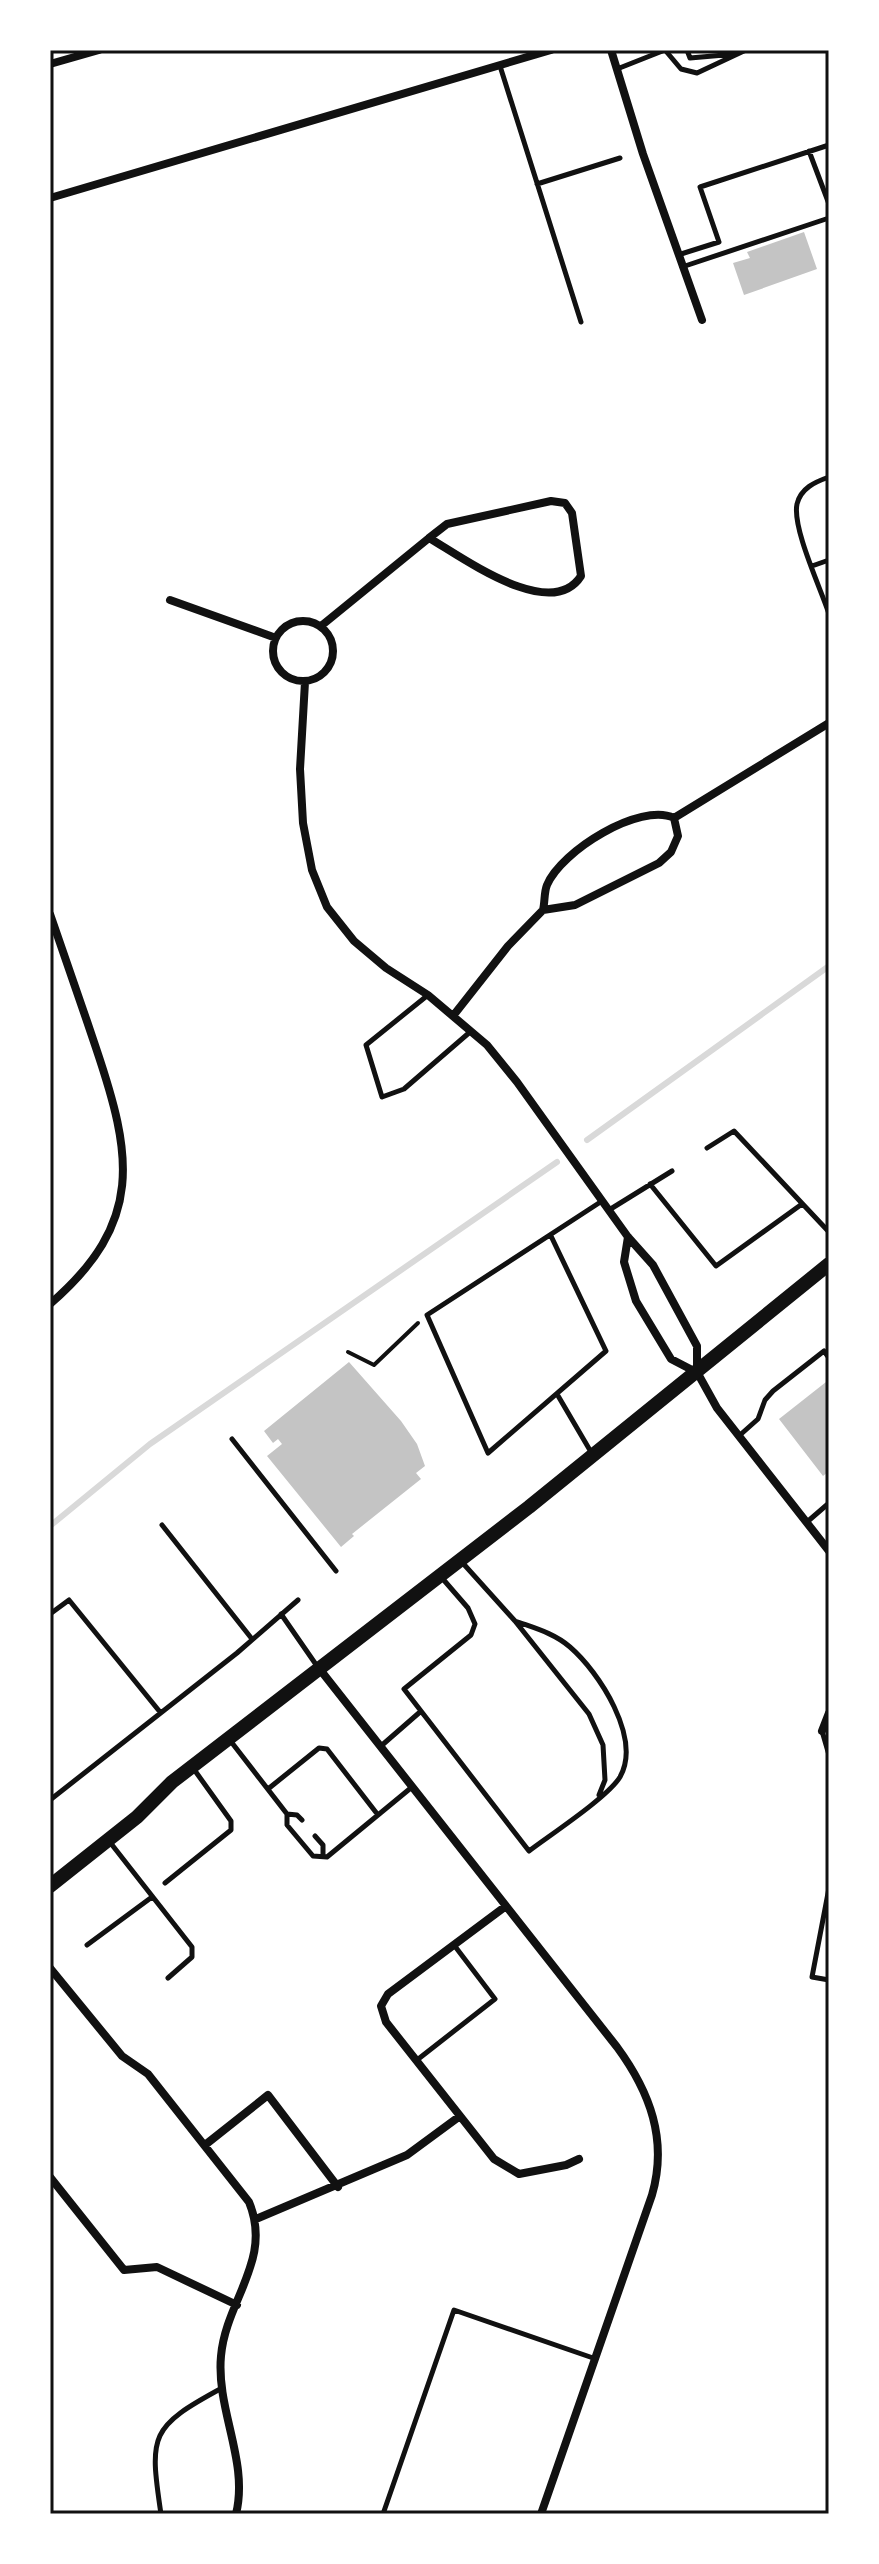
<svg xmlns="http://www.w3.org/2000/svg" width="879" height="2564" viewBox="0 0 879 2564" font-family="Barlow,sans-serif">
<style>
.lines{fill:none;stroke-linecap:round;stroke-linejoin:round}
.stream{stroke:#d9d9d9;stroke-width:6}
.building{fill:#c4c4c4}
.path{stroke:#111;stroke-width:4}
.service{stroke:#111;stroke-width:5}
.minor{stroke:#111;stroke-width:8}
.secondary{stroke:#111;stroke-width:14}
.neatline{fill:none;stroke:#111;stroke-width:3}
</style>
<rect width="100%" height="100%" fill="#fff"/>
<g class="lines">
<path class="stream" d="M587 1140 829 966
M50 1526 150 1444 557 1162"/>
</g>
<path class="building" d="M804 232 817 269 744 295 733 263 750 258 747 252Z
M349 1362 401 1421 417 1444 425 1466 416 1473 421 1479 352 1534 354 1536 341 1547 267 1456 282 1444 278 1439 273 1443 264 1431Z
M826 1382 829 1471 823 1476 779 1419Z"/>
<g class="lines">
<path class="path" d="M348 1352 374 1365 418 1323"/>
<path class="service" d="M665 50 681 69 697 73 746 50
M687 50 690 58 736 54
M500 66 581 322
M617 69 665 50
M809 151 829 204
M537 184 620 158
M678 255 719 242 700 187 829 145
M682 267 829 218
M829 477C815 482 801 488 797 504 792 528 821 589 829 614
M812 566 829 560
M428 995 366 1045 382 1097 404 1089 470 1032
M707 1148 734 1131 829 1232
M650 1184 716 1266 802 1204
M609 1210 672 1171
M551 1236 606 1351 488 1453 427 1315 602 1201
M557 1394 591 1452
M740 1435 758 1419 765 1400 773 1391 824 1351 829 1358
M232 1439 336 1571
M807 1522 829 1503
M162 1525 252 1639
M460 1560 515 1621 589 1714 603 1745 605 1780 599 1795
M442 1578 468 1608 475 1624 471 1635 404 1689 529 1851C550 1835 608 1797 620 1777 642 1738 599 1672 570 1647 554 1633 534 1628 515 1621
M50 1614 69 1600 160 1712
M281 1614 317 1666
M822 1731 829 1755
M229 1739 287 1814V1825L313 1856 327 1857 412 1787
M381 1746 420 1712
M268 1789 319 1748 327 1749 378 1815
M50 1800 237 1653 298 1600
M287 1814 297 1815 302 1820
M315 1836 323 1845V1855
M109 1841 192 1947V1957L168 1978
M165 1883 231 1830V1821L193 1768
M829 1888 812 1977 829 1980
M87 1945 152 1897
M417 2060 495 1999 454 1945
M161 2514C149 2434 150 2427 222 2388
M383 2514 454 2310 596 2359"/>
<path class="minor" d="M611 50 643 154 702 320
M50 64 99 50
M50 198 551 50
M551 501 565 503 572 513 581 576C551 623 462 557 429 538L447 524Z
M170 600 276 638
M273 651a30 30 0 1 1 60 0a30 30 0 1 1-60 0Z
M321 626 429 538
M305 682 300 769 303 823 312 870 327 907 354 941 386 968 428 995 487 1045 517 1082 628 1237 653 1265 697 1346V1372L717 1408 829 1551
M543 910C545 902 544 892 547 885 561 851 640 802 674 818
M50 914C65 958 81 1003 96 1048 132 1155 145 1222 50 1304
M453 1016 508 946 543 910 575 905 659 863 671 852 678 836 674 818 829 723
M628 1237 624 1262 636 1301 671 1359 696 1372
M318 1667 617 2047C650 2092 668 2140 652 2195L541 2514
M822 1731 829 1713
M506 1906 388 1994 381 2006 386 2022 494 2159 519 2174 566 2165 579 2159
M50 1968 122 2056 148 2074 249 2202C273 2260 226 2300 221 2356 216 2410 249 2461 236 2514
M205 2145 268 2095 338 2187
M50 2177 124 2270 157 2267 237 2305
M256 2219 407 2155 460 2116"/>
<path class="secondary" d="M50 1886 137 1817 172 1782 529 1507 829 1264"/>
</g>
<rect width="879" height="2564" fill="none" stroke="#ffffff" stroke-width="104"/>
<rect x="52" y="52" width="775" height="2460" class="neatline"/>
</svg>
